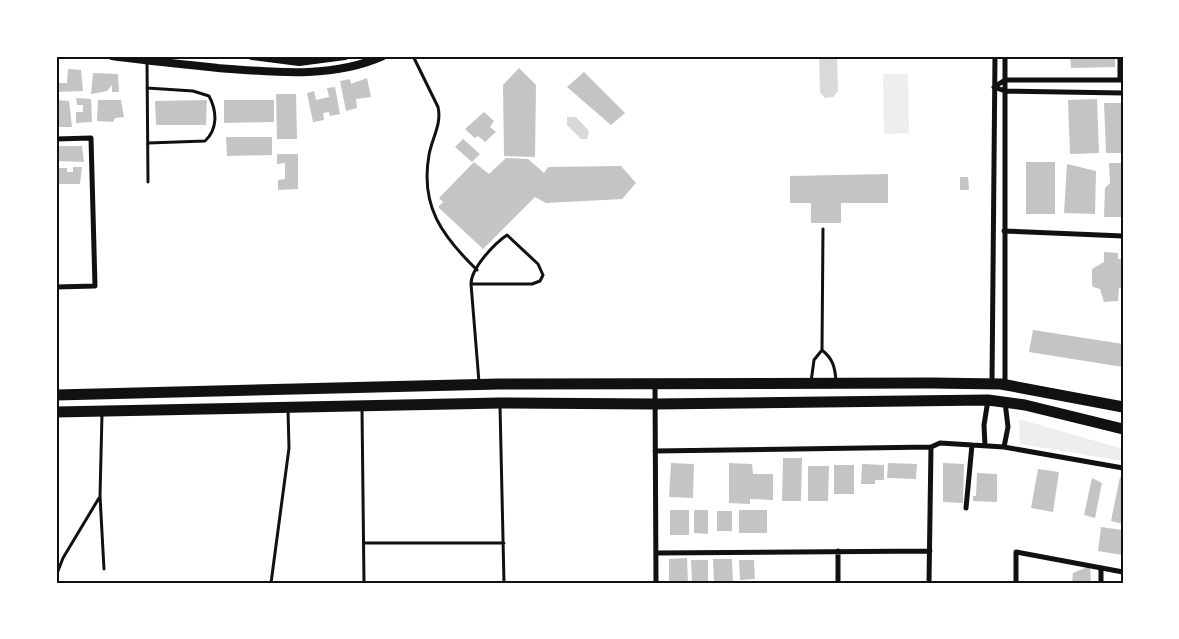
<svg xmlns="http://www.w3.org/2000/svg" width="1179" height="639" viewBox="0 0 1179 639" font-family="Barlow,sans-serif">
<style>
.green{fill:#eee}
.water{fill:#d9d9d9}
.building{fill:#c4c4c4}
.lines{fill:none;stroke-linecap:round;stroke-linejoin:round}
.service{stroke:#111;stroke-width:3}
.minor{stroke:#111;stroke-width:5}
.tertiary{stroke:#111;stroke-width:8}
.trunk{stroke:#111;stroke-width:11}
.neatline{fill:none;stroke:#111;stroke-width:2}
</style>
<rect width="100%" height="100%" fill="#fff"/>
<path class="green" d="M883 74H908L909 133 884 134Z
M1019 419 1123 449V461L1020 444Z"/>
<path class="water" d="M819 56H837L838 91 833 97 825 98 820 92Z
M567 117H576L589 131 587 139H581L567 125Z"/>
<path class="building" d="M1070 56H1115V67L1071 68Z
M519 68 536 85 535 157 504 156 503 85Z
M68 69 81 70 83 91 56 92V83H67Z
M584 72 625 113 611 125 567 87Z
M93 73 118 74 119 92H112V85L107 91 91 94Z
M367 78 371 97 356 99 357 108 346 111 340 81 350 79 351 84Z
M335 87 340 114 330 116 329 112 323 113 324 120 313 122 307 93 314 91 316 100 329 97 327 88Z
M276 94H296L297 139H277Z
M76 98 91 99 92 122 76 123V112H83V105H77Z
M1097 99 1099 153 1070 154 1068 100Z
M56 100 69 101 72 127H58Z
M98 100H121L124 117 115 118 113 122 97 121Z
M207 100 206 125H156L155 101Z
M224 100H274V122L224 123Z
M1104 103H1123V153H1106Z
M484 112 494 121 490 127 496 132 485 142 478 136 475 138 465 129Z
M226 137H272V155L227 156Z
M463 139 480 154 472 162 455 147Z
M58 146H82L84 162 57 161Z
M277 154H298V189L278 190V180L285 179V163L277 164Z
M506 158 528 159 544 173 548 167 621 166 636 183 622 199 546 203 535 197 483 249 438 207 443 202 439 198 474 162 489 174Z
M1026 162H1055V214H1026Z
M1109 163H1123V217H1104L1105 188 1110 183Z
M1067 164 1096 171 1095 214 1064 213Z
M73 167H82L80 184H57L58 168H67V172H73Z
M888 174V203H841V223H811V203H790V176Z
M960 177H968L969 190H960Z
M1104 252 1118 253V259H1123V288H1119L1118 301 1104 302 1100 289 1093 287 1092 284V269L1104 262Z
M1033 330 1123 344V367L1029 352Z
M783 458H802L801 501H782Z
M671 463 694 464 693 498 669 497Z
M729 463 752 464 753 474H773V500L750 499V504L729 503Z
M888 463 917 464 916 479 887 478Z
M943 463 964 464 963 503 943 502Z
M862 464 884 465V480H875V484H861Z
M834 465H854V494H834Z
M808 466H829L828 501H808Z
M1038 469 1059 472 1053 512 1031 508Z
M977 473 997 474V502L973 501V496H976Z
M1120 477H1123V524L1111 521Z
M1092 478 1102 483 1095 518 1084 515Z
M670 510H689V535H670Z
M694 510H708V534L694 533Z
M739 510H767V533H739Z
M717 511H732V531H717Z
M1101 527 1123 530V555L1098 551Z
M687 558 688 583H669V559Z
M713 559H732L733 583H714Z
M691 560H708V583H692Z
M739 560H754L755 579 740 580Z
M1090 566 1091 583H1072L1073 573Z"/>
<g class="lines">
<path class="service" d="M413 56 438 107C442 124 432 138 429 155 420 206 442 236 477 270
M147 61 148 182
M147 88 193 91 209 96C217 111 218 129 205 141L148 143
M471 284H532L540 281 543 275 538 264 507 235C494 244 471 268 471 284L479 382
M822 350 823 229
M811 382 814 360 822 350C833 359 835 367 836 381
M500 406 504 583
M362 409 364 583
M102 414 100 496 104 569
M364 543H504
M56 576 63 558 99 498
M271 583 289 448 288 410"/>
<path class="minor" d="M1120 56V80
M994 87 1005 80H1123
M994 87 1005 91 1123 93
M56 139 91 138 95 286 56 287
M1004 231 1123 236
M992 383 995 56
M655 384 656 583
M1005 385V56
M985 446 984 425 988 400
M1004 447 1008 427 1005 402
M655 451 931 447 940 443 1004 447 1123 468
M966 508 972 445
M656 553 930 551
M1101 568V583
M838 583V551
M929 583 931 447
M1016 583V552L1123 572"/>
<path class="tertiary" d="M112 56C147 61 182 64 218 68 272 72 332 79 383 56
M252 56 299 62 345 56"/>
<path class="trunk" d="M56 395 499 384 931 383 1001 384 1123 407
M56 412 500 403 655 404 988 400 1025 405 1123 429"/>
</g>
<rect width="1179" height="639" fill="none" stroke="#ffffff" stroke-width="115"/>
<rect x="58" y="58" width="1064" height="524" class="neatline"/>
</svg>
